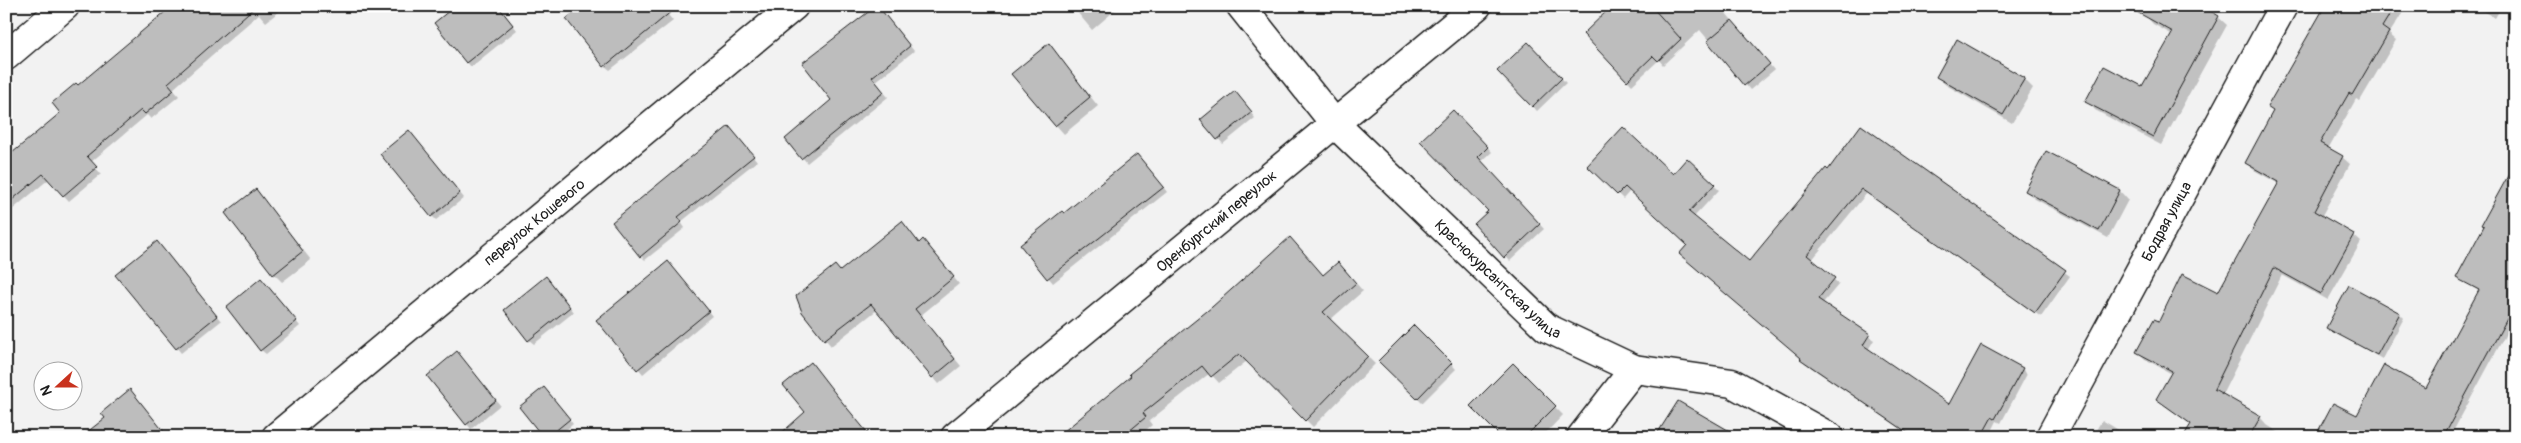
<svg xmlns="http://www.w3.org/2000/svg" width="2521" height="443" viewBox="0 0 2521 443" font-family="Pangolin,sans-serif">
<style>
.shadow{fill:#0003}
.building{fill:#bdbdbd;stroke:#1c1c1c}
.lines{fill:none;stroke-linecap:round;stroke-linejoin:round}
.minor-casing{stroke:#1c1c1c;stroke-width:31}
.minor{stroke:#fff;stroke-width:28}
.labels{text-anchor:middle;stroke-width:4;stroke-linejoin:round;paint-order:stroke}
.street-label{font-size:15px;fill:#1c1c1c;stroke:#fff}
</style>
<rect width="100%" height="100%" fill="#f2f2f2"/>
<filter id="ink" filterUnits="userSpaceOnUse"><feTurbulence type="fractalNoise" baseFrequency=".02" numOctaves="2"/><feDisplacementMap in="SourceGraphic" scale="10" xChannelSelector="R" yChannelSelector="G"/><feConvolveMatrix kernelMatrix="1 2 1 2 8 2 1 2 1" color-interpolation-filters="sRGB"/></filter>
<g filter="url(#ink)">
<path class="shadow" d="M175 6H286L266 22 259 14 173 89 179 96 151 119 147 115 91 162 101 174 69 201 49 179 6 215V149L12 155 62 113 78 87Z
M498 6 517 30 471 67 435 24Z
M661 6 673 21 610 70 605 66Z
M1072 6H1120L1092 30Z
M1614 6H1720L1774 70 1750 90 1700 30 1663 65 1659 60 1632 85 1584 34Z
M2324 6H2407L2389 34 2396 40 2360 101 2356 99 2328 149 2342 157 2350 164 2321 217 2353 235 2361 242 2328 300 2282 275 2222 395 2260 417 2267 425 2286 437H2206L2158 399 2172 374 2145 359 2138 352 2159 323 2218 294 2279 184 2254 170 2246 163 2274 112 2268 107 2321 15 2320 13Z
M2474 6H2502L2495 18Z
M882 11 914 51 875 82 888 97 807 163 787 139 833 101 803 63 837 36 839 38Z
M2145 15 2218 17 2227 25 2161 145 2095 110 2087 101 2142 88 2173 35 2153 24Z
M1528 43 1566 83 1537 111 1499 71Z
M1049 45 1098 106 1064 134 1056 125Z
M1937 77 2024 79 2033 88 2012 123 1946 85Z
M1239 98 1255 118 1223 144 1202 120Z
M1453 111 1492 152 1481 162 1544 229 1510 261 1475 225 1489 211Z
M1861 127 2070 276 2041 317 1867 193 1811 261 1839 284 1822 304 1874 340 1868 350 1950 406 2022 369 2027 374 2001 423 1997 421 1989 437H1913L1806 364 1688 245 1630 191 1623 199 1589 166 1673 176 1687 160 1719 190 1694 217 1750 263 1829 172Z
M734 132 757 161 681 222 685 228 645 260 641 256Z
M413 136 464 198 436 220 432 216Z
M2047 152 2120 191 2128 200 2108 238 2035 199 2026 191Z
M1142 160 1167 192 1053 283 1021 245Z
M2515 168V317L2450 437H2420L2358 417 2426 390 2479 291 2458 278Z
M256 191 311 260 282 282 274 274Z
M908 229 920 244 929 247 959 284 920 316 961 366 939 384 877 310 831 346 803 312 840 272Z
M161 247 221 321 181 353 117 275Z
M673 268 712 316 643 374 598 320Z
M1345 271 1363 291 1330 320 1375 364 1313 427 1247 361 1219 383 1210 373 1149 421 1152 425 1138 437H1061L1323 276Z
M550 282 574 312 534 344 529 340Z
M266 285 300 326 266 354 261 350Z
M2400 314 2404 318 2382 359 2328 327Z
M1414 326 1456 369 1422 403 1380 361Z
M461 358 500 405 471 429 467 424Z
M1513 365 1563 415 1542 437H1503Z
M549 393 573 424 558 437H545Z
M2102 420 2130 437H2092Z
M2139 432 2148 437H2136Z"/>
<path class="building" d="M172 6H256L168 83 174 90 145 114 141 110 87 156 97 167 63 196 43 174 6 205V158L60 113 52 103 76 83 78 85Z
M455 6H498L513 25 466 63 434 23Z
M582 6H678L604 67 566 19Z
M876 6H878L910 46 872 77 884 92 801 159 785 139 831 100 802 63Z
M1612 6H1651L1681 39 1658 61 1653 56 1627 81 1583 34Z
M2126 6H2202L2219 16 2153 137 2085 102 2104 66 2142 86 2173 32Z
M2325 6H2395L2382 27 2389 32 2352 95 2349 93 2320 143 2343 156 2314 211 2354 234 2321 294 2274 268 2214 389 2261 416 2249 437H2183L2191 424 2156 399 2172 371 2136 352 2154 319 2159 321 2182 274 2218 292 2279 182 2245 163 2273 111 2267 107Z
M1732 20 1770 64 1744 86 1707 41Z
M1957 39 2025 78 2003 115 1936 77Z
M1528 42 1562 78 1532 107 1497 71Z
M1049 43 1090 97 1055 126 1011 74Z
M1235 91 1252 112 1217 140 1200 120Z
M1453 110 1488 147 1478 157 1540 224 1504 258 1474 224 1488 211 1420 141Z
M1861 125 2066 270 2035 313 1861 189 1807 255 1835 278 1818 299 1870 334 1863 345 1949 404 1981 345 2023 368 1995 419 1992 417 1981 437H1914L1800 359 1801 358 1679 254 1687 245 1625 187 1617 195 1587 166 1623 127 1673 174 1687 158 1715 184 1689 212 1749 261 1826 168 1828 170Z
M729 126 754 156 678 217 682 222 640 257 612 222Z
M409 130 460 193 431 217 380 154Z
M2046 151 2120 190 2099 231 2025 191Z
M1137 154 1164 187 1047 279 1020 245 1062 211 1064 213Z
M2515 163V304L2443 437H2315L2333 403 2357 415 2384 365 2426 388 2479 290 2456 278 2484 226 2481 225Z
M256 189 303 251 273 275 225 213Z
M902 221 919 243 923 239 954 277 915 309 955 359 932 378 871 304 824 340 802 312 796 296 835 265 840 271Z
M1290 237 1323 275 1338 262 1356 283 1323 312 1368 356 1305 421 1239 354 1211 377 1202 366 1143 413 1146 417 1122 437H1057L1131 376 1129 374 1212 307Z
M157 241 217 316 176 349 115 275Z
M668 261 709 311 637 370 596 320Z
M546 276 570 307 528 341 504 310Z
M261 278 297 321 260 351 226 307Z
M2349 285 2400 313 2377 355 2326 328Z
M1414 325 1452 363 1417 399 1378 361Z
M457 351 496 400 466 425 427 376Z
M811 362 838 397 871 437H777L805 412 783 385Z
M1513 363 1556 406 1525 437H1501L1470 406Z
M544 387 570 419 548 437H543L519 407Z
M130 389 168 437H81L105 418 101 413Z
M1678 401 1740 437H1655Z"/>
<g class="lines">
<defs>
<g id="minor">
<path id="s1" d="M1241 6 1335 124 1547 328 1634 369 1732 383 1830 437"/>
<path d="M6 56 65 6"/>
<path id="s2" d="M276 437 794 6"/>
<path id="s3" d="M955 437 1477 6"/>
<path d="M1581 437 1634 369"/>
<path id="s4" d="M2050 437 2283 6"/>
</g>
</defs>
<use href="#minor" class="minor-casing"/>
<use href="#minor" class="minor"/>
</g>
</g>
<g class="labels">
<g class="street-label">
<text dy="5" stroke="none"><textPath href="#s2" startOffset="336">переулок Кошевого</textPath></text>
<text dy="5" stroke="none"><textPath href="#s3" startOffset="339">Оренбургский переулок</textPath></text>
<text dy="5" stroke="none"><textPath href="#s4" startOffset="245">Бодрая улица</textPath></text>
<text dy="5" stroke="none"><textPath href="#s1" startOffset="376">Краснокурсантская улица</textPath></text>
</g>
</g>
<rect width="2521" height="443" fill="none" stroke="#fff" stroke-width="25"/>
<rect x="12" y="12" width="2496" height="418" fill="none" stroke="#1c1c1c" stroke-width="2" filter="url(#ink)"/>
<g transform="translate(58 386) rotate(249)"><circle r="24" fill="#ffffff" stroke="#a4a4a4"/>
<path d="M0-4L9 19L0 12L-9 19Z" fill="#c8321e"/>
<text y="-8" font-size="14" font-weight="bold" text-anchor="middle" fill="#1c1c1c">N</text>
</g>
</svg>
